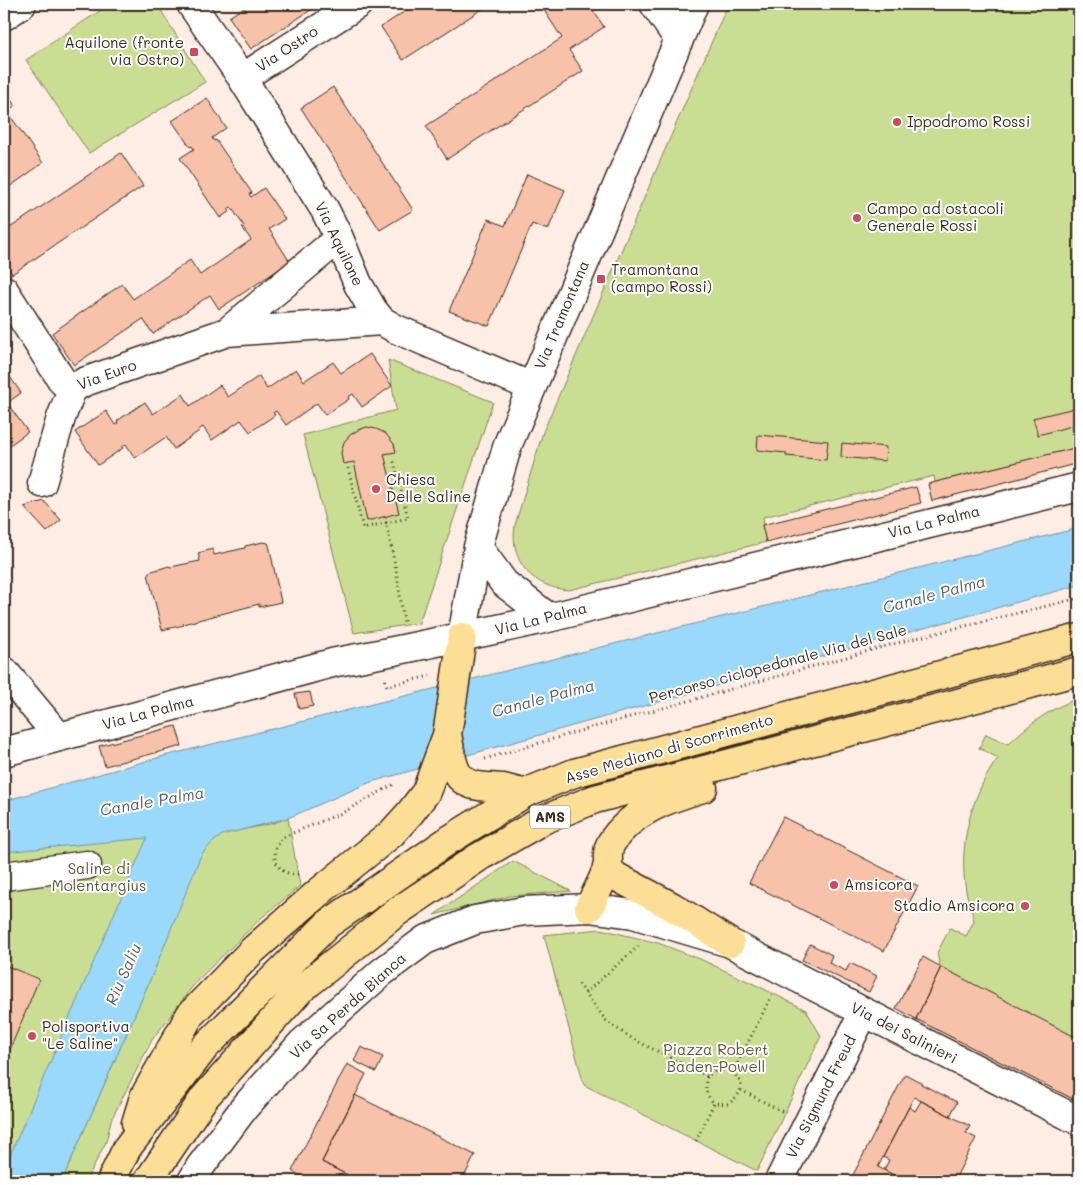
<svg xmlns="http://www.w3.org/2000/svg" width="1083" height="1185" viewBox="0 0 1083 1185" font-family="Mali,sans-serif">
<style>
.green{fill:#cade93;stroke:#828458}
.water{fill:#9ad9fb;stroke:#7493a3}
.building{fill:#f7c2a9;stroke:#3b2a1e}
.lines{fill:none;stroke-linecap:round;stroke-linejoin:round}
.minor-casing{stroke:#3b2a1e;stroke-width:31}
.highway-casing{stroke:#3b2a1e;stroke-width:31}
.path{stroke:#3b2a1e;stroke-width:3;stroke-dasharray:1 4;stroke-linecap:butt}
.minor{stroke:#fff;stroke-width:28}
.highway{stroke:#fdde96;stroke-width:28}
.poi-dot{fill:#d1495b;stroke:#fff;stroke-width:2}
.labels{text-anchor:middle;stroke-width:4;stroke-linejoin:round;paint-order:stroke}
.shield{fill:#fff;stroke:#766a62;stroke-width:1}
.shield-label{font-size:14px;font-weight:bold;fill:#3b2a1e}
.poi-label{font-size:15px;fill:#3b2a1e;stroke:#fff;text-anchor:start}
.street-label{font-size:15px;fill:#3b2a1e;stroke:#fff}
.park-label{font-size:15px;fill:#5f573b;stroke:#fff}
.water-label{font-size:16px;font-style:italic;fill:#585f60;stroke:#fff}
</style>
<rect width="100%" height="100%" fill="#fdede5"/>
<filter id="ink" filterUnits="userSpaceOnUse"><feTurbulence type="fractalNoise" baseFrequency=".02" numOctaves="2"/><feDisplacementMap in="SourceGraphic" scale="10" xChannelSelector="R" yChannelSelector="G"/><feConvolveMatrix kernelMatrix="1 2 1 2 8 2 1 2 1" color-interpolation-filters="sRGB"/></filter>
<g filter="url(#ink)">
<path class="green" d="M110 4H157L205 82 89 153 26 60Z
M728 4H1079V447L935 482 934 476 763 517 764 524 762 525 766 542 569 590C533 588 509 562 515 525L543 432Z
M388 360 493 402 419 623 354 633 303 435 396 410Z
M1079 698V1102L916 1019 940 967 937 953 950 928 966 936 974 921C972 911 968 901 966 891 958 845 971 795 998 758L979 748 986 734 1008 744C1029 724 1051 708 1079 698Z
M83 782 231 832 270 824 288 818 300 886 259 920 196 982 152 1040 111 1120 106 1142 86 1181H62L156 966 4 1181V801Z
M513 861 571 891 510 896 434 915Z
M600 929 658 943 700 959 760 987 806 1010 821 1036 757 1171 584 1085 544 935Z"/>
<path class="water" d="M1079 528V585L371 782 288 818 222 835 212 843 201 855 154 971 62 1181H4V1169L147 838 4 852V801L164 756Z"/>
<path class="building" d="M249 4H320L251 49 229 17Z
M416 4H490L403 60 381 27Z
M540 4H589L604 27 569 50 583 71 447 159 426 126 562 38Z
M333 87 413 210 380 230 301 108Z
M4 89 15 106 7 111 43 163 5 190 4 187Z
M207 98 226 128 212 138 214 141 216 140 252 193 249 194 251 197 264 188 285 219 269 229 290 262 219 309 210 295 153 334 143 319 74 365 52 333 122 284 133 299 190 260 200 275 251 240 242 227 244 226 231 207 228 209 230 211 220 218 180 158 194 149 192 146 190 147 172 121Z
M121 153 143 186 12 274 4 261V232Z
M527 174 565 190 548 230 532 224 489 326 449 311 488 219 505 226Z
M370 354 392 386 362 407 353 394 348 397 349 399 325 415 317 403 286 425 276 411 273 413 275 415 250 432 241 420 212 440 203 427 198 430 199 431 174 449 166 437 135 458 126 444 122 447 123 448 98 465 75 432 106 411 115 425 118 423 117 421 145 402 153 414 183 394 190 406 220 385 228 397 259 376 267 389 296 369 304 381 333 362 341 373Z
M4 368 21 393 7 403 28 432 4 449Z
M1079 407V424L1038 435 1033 418Z
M367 427 376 429 385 433 394 444 396 452 384 454 399 513 367 521 354 462 343 464 341 453 344 442 350 435 358 430Z
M758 435 828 441 826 460 786 456V453L757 450Z
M842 443 886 447 885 461 841 457Z
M1079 447V463L932 501 928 484Z
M916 487 921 503 766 542 762 525Z
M44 501 61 520 47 532 24 507Z
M263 542 268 543 269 545 281 602 259 607V604L183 624 184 625 162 630 148 574 149 572 169 566 170 567 200 561 198 553 213 549 214 555 245 548V546Z
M310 692 313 706 299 709 295 694Z
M176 726 182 746 105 766 99 746Z
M783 817 918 886 884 951 749 883Z
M810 944 832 955 829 963 846 971 850 963 877 976 869 992 802 960Z
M923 957 941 967 916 1019 896 1008Z
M4 965 39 979 4 1064Z
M941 967 1079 1039V1102L916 1019Z
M361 1047 383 1057 376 1072 354 1061Z
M347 1064 366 1074 322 1162 359 1181H311L292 1171Z
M905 1074 922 1083 921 1084 957 1102 950 1116 914 1097 878 1167 905 1181H865L853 1175Z
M355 1095 475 1155 462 1181H359L322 1162Z
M921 1101 970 1126 966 1133 976 1138 954 1181H905L884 1170 889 1160 883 1157 909 1107 915 1111Z"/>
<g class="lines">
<defs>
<path id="minor" d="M191 4 242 78 325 210 339 238 358 284 373 310 382 321 396 329 532 387
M654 4 679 40
M4 16 22 4
M242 78 358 4
M4 290 63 382 72 389 84 382 227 332 382 321
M227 332 339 238
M42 483 61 418 72 389
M478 547 504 583 548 617
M462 637 478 547 508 444 694 4
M4 671 59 737
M4 752 336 662C360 658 384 653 408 648 454 638 501 629 548 618L1079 487
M4 876 87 865
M192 1181 200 1167 244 1108 302 1043 382 972 425 940 475 920 524 911 589 908 633 914 730 943 864 1012 1079 1121
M779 1181 864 1012"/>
<path id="highway" d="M447 735C450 747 451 762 457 773 466 789 487 786 503 788 510 790 518 792 525 793
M607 867 615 876 673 907 730 943
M589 908C595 895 602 882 607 869 610 859 605 854 611 843 631 811 669 798 703 788
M136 1123 144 1097 190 1015 253 950 319 892 391 834 410 813 426 792 447 735 462 637
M111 1181 127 1148 205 1047 328 924 449 840 525 793 574 773 1079 638
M148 1181 204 1098 300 990 398 911 479 857 543 820 595 799 1079 671"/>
</defs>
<use href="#minor" class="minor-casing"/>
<use href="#highway" class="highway-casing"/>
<path class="path" d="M348 468 363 528 408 518 393 458
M385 517 397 575 404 622
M385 680 387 686 430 676
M485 759 580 731 908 640 1079 598
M298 874C276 876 267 853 283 837L342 813 396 783
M579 984 607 1022 633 1039 707 1076
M585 993 641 944
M733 1072 773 993
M741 1090 785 1113
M696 1141 714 1103 729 1104C737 1096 741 1094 741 1083L733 1072 719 1069 707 1076C705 1087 705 1095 714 1103"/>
<use href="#minor" class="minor"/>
<use href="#highway" class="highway"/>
</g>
</g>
<g class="poi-dot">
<rect x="189" y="47" width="10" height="10" rx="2.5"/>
<circle cx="897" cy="122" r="5"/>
<circle cx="857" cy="218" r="5"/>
<rect x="596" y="274" width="10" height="10" rx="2.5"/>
<circle cx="376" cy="489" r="5"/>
<circle cx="834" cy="885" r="5"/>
<circle cx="1025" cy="906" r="5"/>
<circle cx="32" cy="1036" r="5"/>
</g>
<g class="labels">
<rect class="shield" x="530" y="805.5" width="40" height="23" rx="4"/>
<g class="shield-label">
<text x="550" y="822">AMS</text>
</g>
<g class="poi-label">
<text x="184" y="48" text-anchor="end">Aquilone (fronte<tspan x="184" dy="17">via Ostro)</tspan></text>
<text x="907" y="127">Ippodromo Rossi</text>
<text x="867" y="214">Campo ad ostacoli<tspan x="867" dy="17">Generale Rossi</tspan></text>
<text x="611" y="275">Tramontana<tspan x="611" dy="17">(campo Rossi)</tspan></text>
<text x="386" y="485">Chiesa<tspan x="386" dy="17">Delle Saline</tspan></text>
<text x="844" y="890">Amsicora</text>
<text x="1015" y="911" text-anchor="end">Stadio Amsicora</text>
<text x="42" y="1032">Polisportiva<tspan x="42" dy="17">"Le Saline"</tspan></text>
</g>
<g class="street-label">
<text transform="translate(287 49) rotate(-33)" y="5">Via Ostro</text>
<text transform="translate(339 244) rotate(64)" y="5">Via Aquilone</text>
<text transform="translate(562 315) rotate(-67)" y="5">Via Tramontana</text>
<text transform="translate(107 375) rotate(-20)" y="5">Via Euro</text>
<text transform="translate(934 522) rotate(-14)" y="5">Via La Palma</text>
<text transform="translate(541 619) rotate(-14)" y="5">Via La Palma</text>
<text transform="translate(778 664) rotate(-15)" y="5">Percorso ciclopedonale Via del Sale</text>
<text transform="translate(148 713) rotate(-15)" y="5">Via La Palma</text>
<text transform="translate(669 749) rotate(-16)" y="5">Asse Mediano di Scorrimento</text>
<text transform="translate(348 1006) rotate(-42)" y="5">Via Sa Perda Bianca</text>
<text transform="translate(904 1033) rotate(27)" y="5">Via dei Salinieri</text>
<text transform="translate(821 1097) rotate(-63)" y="5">Via Sigmund Freud</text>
</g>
<g class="park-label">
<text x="99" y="874">Saline di<tspan x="99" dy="17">Molentargius</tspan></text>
<text x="716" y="1055">Piazza Robert<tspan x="716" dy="17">Baden-Powell</tspan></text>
</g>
<g class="water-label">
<text transform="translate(934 594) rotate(-15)" y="6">Canale Palma</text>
<text transform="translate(543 698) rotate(-15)" y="6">Canale Palma</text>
<text transform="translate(152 801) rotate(-10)" y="6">Canale Palma</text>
<text transform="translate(123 974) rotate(-66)" y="6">Riu Saliu</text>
</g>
</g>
<rect width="1083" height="1185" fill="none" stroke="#fff" stroke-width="20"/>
<rect x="10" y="10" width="1063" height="1165" fill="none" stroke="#3b2a1e" stroke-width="2" filter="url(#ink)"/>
</svg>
